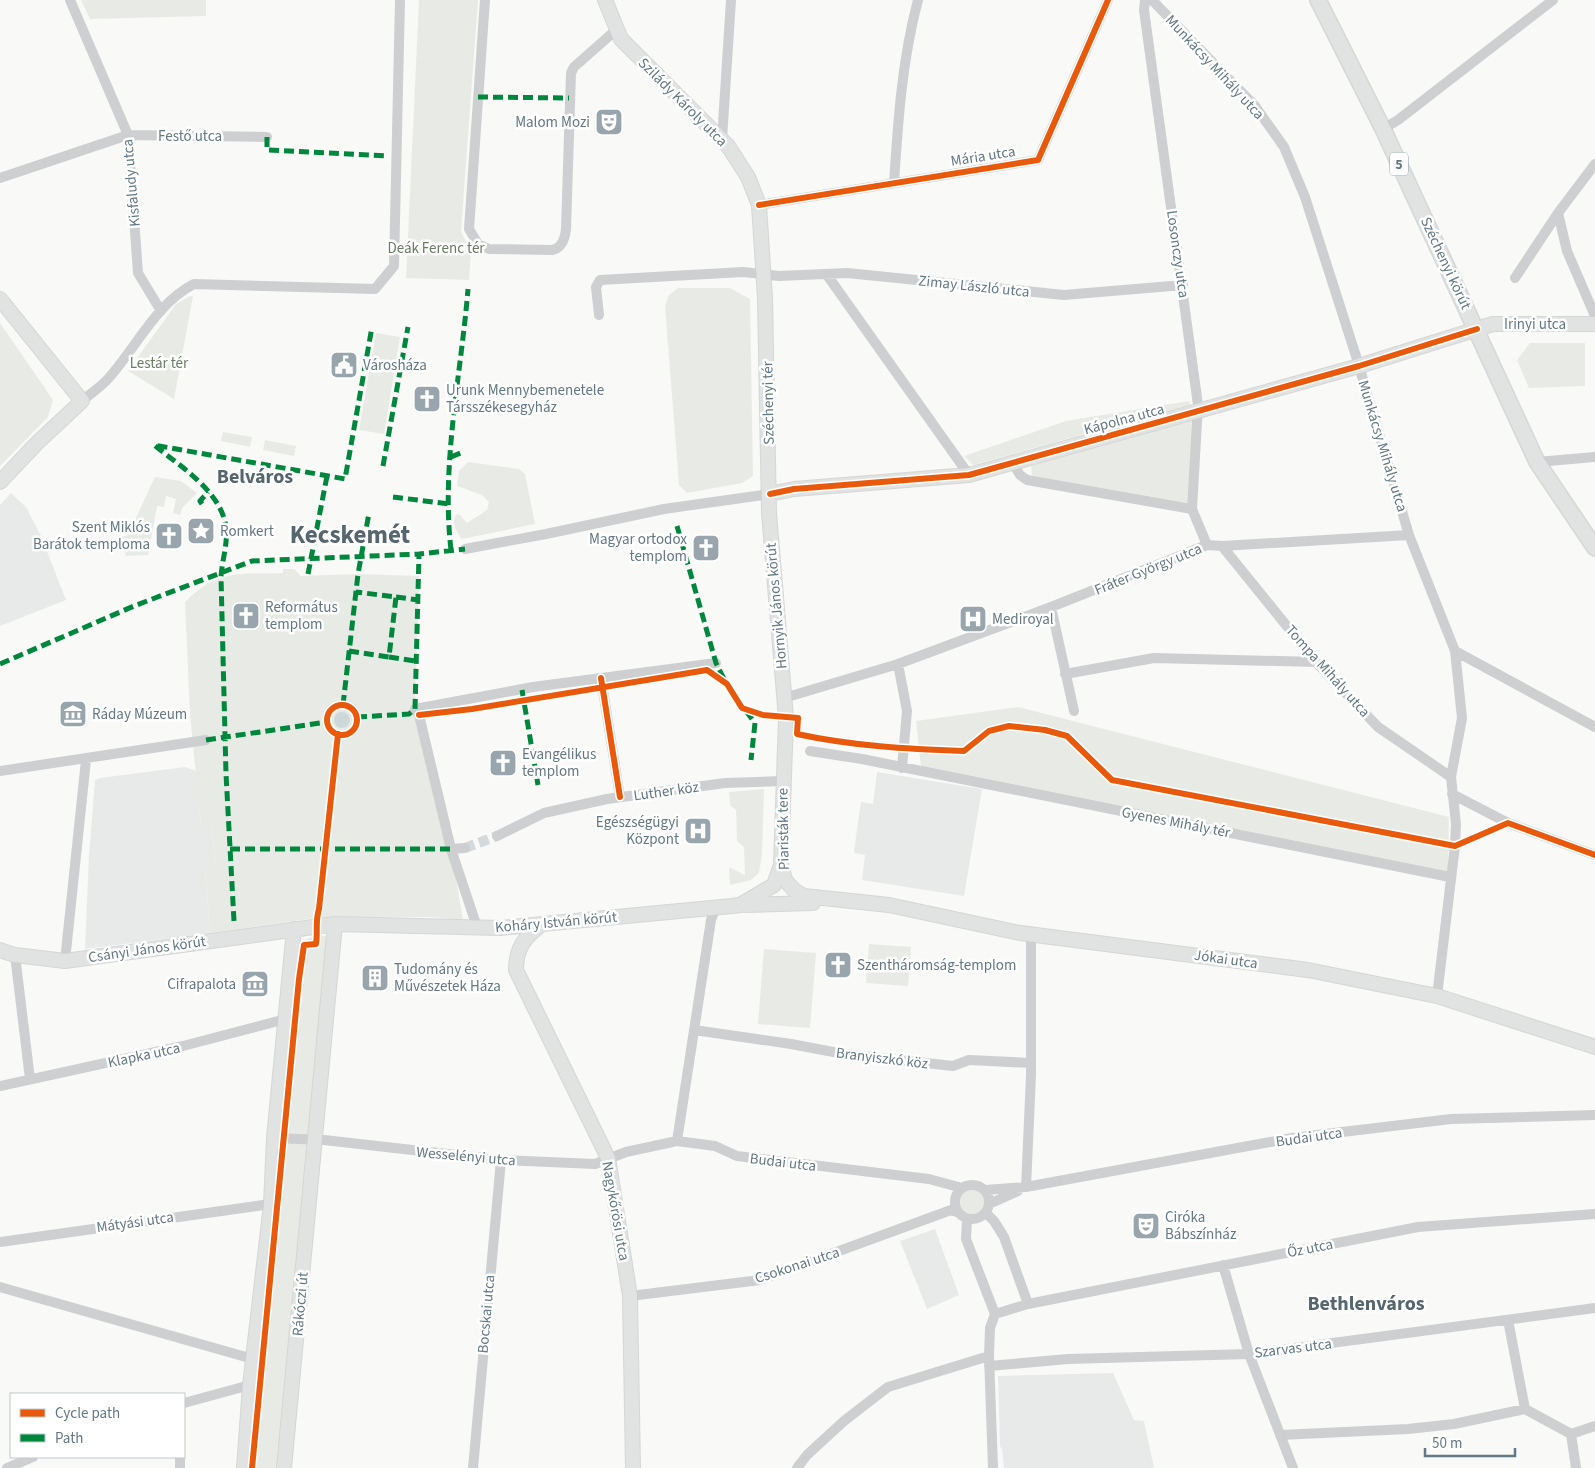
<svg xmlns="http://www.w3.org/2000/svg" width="1595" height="1468" viewBox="0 0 1595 1468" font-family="'Source Sans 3',sans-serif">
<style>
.built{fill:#e8eae9}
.green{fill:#e8ebe5}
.water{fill:#ced7d9}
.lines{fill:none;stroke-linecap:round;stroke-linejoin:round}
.street-tunnel{stroke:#d4d9db;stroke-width:10;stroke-dasharray:10 5;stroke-linecap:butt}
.secondary-casing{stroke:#d5d6d6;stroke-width:16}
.primary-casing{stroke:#d6d7d8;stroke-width:18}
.street{stroke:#cecfd0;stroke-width:10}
.secondary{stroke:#e1e2e2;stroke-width:14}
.primary{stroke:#e1e2e2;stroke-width:15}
.quiet{stroke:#00873e;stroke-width:5;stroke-dasharray:10 5;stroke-linecap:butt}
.cycleway-casing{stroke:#fff;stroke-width:9}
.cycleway{stroke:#e8590c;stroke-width:6}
.labels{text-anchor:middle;stroke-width:5;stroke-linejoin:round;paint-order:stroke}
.shield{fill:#fff;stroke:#92a0a9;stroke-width:1}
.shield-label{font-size:14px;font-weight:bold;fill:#637884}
.street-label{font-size:15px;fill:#637884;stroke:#fff}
.poi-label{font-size:15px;fill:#637884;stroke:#fff;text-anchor:start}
.park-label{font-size:15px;fill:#697b63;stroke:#fff}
.district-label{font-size:20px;font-weight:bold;fill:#56666f;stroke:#fff}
.town-label{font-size:25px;font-weight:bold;fill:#56666f;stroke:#fff}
</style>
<rect width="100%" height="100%" fill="#f9f9f8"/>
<path class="built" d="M11 493 26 507 41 536 66 600 0 626V505Z
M185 767 196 771 201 827H212L215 866 205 867 210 933 85 949 89 855 95 780 100 778Z
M877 772 982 789 964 896 862 880 865 855 854 853 857 829 861 802 873 804Z
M935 1229 959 1295 927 1309 900 1241Z
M1113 1373 1134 1420 1144 1421 1154 1468H1004L1002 1448 1000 1447 998 1376Z"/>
<path class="green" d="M81 0H206V16L90 19Z
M419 0H478L461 232 471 251 469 280 406 278Z
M678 288H730L750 299 753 476 742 483 687 493 679 485 665 306 669 295Z
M190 296H193L174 399 128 371 176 304Z
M0 323 53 400 48 417 0 466Z
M376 333 400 337 384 434 359 430Z
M1530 343H1585V386L1529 388 1517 360Z
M1189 401 1190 405 973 465 964 456 1066 421Z
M1193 419 1189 503 1032 476 1031 466Z
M223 432 252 437 250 447 221 441Z
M265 440 296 446 294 456 263 450Z
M468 462 519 469 525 474 535 524 462 539C456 532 451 523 456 514L460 515 467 523 487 510 489 502 482 495 457 486 459 471Z
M155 477 181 481 197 493 182 508 180 515 173 513 176 499 166 496 164 507 157 506 148 555 126 556 121 537 128 535Z
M283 569H294L301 576 358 574 419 576 415 709 451 849 463 920 430 917 316 918 210 933 205 867 215 865 212 827H201L190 714 185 602C218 569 239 574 283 573Z
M1018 707 1449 817 1448 874 921 767 916 721Z
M764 789 762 854 759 873 751 880 730 885 729 867 745 875 744 847 737 841 736 810 730 805 729 792Z
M317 935 326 936V958L282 1468H249L298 963 304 940Z
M869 944 911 947 908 986 866 983Z
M764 949 816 953 810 1028 758 1024Z
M960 1202a12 12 0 1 1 24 0a12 12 0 1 1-24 0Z"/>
<path class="water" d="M334 720a8 8 0 1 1 16 0a8 8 0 1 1-16 0Z"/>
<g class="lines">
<path class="street-tunnel" d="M465 848 497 836"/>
<defs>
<path id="secondary" d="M605 0 621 39 728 146 748 177 759 205 765 298 769 513 786 718 781 864 785 880 794 890 804 896 889 905 1020 933 1308 970 1437 996 1595 1047
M0 299 82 401 37 443 0 482
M770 494 794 489 969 475 1359 366 1493 324H1595
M745 905 813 903
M541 925C524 938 516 948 516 970L608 1158 630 1296 633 1468
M0 950 15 955 65 961 335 924 500 928 732 906 740 905 774 885 781 865
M244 1468 250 1385 271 1204 274 1138 294 929
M284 1468 335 924"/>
<path id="primary" d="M1318 0 1383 129 1537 462 1595 548"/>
</defs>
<use href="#secondary" class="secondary-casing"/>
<use href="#primary" class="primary-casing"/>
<path class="street" d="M70 0 128 135 138 273 161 311
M485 0 469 229 478 244 489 249 552 250C562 248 565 239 566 229L571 73 574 67 616 30
M1145 0 1144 10 1198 405 1192 509 1207 545
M1152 0 1255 106 1284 147 1305 197 1356 356 1409 535 1455 651 1462 718 1451 777 1456 824 1455 846 1437 996
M1383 129 1398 120 1553 0
M722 139 731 0
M0 178 128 135 267 137
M894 183C898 121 902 60 918 0
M759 205 1038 160 1108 0
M1558 213 1567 251 1595 316
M827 275 969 475
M1515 278 1558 213 1595 164
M599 315 596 287 600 280 743 272 779 276 847 273 1064 295 1183 285
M82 401C90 394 99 388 106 381 135 350 156 303 194 284L375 289 394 266 400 0
M1012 462 1020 475 1027 480 1192 509
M1537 462 1595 457
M1222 546 1316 662 1378 727 1451 777
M465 549 546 534 664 509 770 494
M1051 607 1074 711
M1455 651 1595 727
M898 664 907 711 902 768
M1065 674 1154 658 1316 662
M601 678 620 797
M784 698 898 664 1051 607 1207 545 1222 546 1409 535
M810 751 862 759 1450 877
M0 771 206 740
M1452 794 1508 823 1595 855
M497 836 544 813 607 799 725 783 783 781
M451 849 465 848
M477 927 451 849 419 715 415 709 533 687 716 663
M15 955 30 1079
M65 961 86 760
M694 1030 791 1044 844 1054 953 1066 969 1060 1031 1063
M0 1086 183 1046 286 1019
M274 1138 324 1140 501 1160 595 1164 626 1152 677 1141 715 1146 737 1156 929 1179 962 1188
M677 1141 711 920 716 906
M955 1202a17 17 0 1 1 34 0a17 17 0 1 1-34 0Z
M1026 1187 1031 1075V933
M985 1190 1026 1187 1292 1138 1451 1119 1595 1115
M989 1204 1018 1191
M986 1213 994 1221 1004 1237 1028 1304 995 1314
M967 1219 966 1239 995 1314 990 1328 989 1356 993 1468
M0 1242 271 1204
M1223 1265 1249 1354 1293 1468
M0 1287 253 1359
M630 1296 760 1280 951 1210 957 1212
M1028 1304 1418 1227 1595 1214
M1508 1320 1525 1409 1571 1434 1576 1468
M989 1366 1068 1359 1249 1354 1595 1308
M184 1403 250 1385
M1571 1434 1595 1426
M1280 1435 1408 1429 1454 1424 1525 1409
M7 1468 33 1457
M180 1468V1457
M473 1468 501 1160
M797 1468 807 1455 844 1421 888 1387 989 1356"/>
<use href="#secondary" class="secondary"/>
<use href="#primary" class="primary"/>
<path class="quiet" d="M478 97 569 98
M267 137V150L388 156
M451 457 463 452
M383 466 408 327
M393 497 449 504
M202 504 200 501 208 492
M677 526 716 663 724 679
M451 550C441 464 461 375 468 289
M308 574 327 476
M396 597 418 600
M349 651 389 657 396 597 356 592
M389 657 416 661
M0 664 134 606 252 561 419 554
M522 690 538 785
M343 705 358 574 369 513
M746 711 755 723 751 760
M357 717 409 714 415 709 419 554 465 549
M206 740 327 722
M230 849H451
M234 921 226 774 221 577C222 560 228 544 226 527 221 491 181 467 154 445L345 479 372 327"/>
<defs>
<path id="cycleway" d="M759 205 1038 160 1108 0
M770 494 794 489 969 475 1359 366 1477 329
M601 678 620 797
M327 720a15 15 0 1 1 30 0a15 15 0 1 1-30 0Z
M419 715 472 709 707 670 727 684 742 708 763 715 798 718 797 734C852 746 908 749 964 751L989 731 1009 726 1045 730 1067 736 1112 780 1455 846 1508 823 1595 855
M252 1468 299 979 304 945 316 944C318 932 315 921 319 909L338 734"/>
</defs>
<use href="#cycleway" class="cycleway-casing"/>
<use href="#cycleway" class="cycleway"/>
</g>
<defs>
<symbol id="theatre-square" viewBox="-11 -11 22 22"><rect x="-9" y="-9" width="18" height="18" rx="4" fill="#98a5ad" stroke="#fff"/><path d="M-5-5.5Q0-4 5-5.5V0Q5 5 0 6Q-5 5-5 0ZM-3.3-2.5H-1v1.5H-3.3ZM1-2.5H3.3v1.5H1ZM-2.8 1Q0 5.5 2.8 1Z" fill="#fff"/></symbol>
<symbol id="civic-square" viewBox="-11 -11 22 22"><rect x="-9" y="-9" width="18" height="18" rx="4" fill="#98a5ad" stroke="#fff"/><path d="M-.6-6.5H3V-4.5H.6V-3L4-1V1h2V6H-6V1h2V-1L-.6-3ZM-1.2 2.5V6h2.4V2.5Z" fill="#fff"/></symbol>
<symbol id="church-square" viewBox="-11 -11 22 22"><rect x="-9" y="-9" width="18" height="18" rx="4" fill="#98a5ad" stroke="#fff"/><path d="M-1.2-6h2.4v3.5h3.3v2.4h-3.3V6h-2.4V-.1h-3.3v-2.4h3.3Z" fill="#fff"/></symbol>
<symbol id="sight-square" viewBox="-11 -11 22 22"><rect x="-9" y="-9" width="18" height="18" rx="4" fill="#98a5ad" stroke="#fff"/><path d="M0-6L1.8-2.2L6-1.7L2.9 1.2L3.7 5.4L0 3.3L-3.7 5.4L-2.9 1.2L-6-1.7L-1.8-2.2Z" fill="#fff"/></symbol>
<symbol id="hospital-square" viewBox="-11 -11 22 22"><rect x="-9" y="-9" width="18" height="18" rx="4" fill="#98a5ad" stroke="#fff"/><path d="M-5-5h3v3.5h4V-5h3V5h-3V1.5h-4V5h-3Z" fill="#fff"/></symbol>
<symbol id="museum-square" viewBox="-11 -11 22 22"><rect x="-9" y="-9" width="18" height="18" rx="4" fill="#98a5ad" stroke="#fff"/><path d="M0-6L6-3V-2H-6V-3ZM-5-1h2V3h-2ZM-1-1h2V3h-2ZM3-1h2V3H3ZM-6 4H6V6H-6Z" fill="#fff"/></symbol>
<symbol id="building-square" viewBox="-11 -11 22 22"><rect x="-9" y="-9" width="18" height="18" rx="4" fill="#98a5ad" stroke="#fff"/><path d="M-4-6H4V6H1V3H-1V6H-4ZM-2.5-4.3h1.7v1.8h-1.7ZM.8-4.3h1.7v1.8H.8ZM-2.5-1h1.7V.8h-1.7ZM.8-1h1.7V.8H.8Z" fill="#fff"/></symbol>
</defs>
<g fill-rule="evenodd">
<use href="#theatre-square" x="593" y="106" width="32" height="32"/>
<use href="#civic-square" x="328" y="349" width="32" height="32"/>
<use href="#church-square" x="411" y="383" width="32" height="32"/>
<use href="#sight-square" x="185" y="515" width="32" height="32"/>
<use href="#church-square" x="153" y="520" width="32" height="32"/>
<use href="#church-square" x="690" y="532" width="32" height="32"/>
<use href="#church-square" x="230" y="600" width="32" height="32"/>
<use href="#hospital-square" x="957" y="603" width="32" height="32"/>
<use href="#museum-square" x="57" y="698" width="32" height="32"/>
<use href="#church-square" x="487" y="747" width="32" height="32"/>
<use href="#hospital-square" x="682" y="815" width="32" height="32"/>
<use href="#church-square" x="822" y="949" width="32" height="32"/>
<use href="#building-square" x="359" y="962" width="32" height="32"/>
<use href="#museum-square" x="239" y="968" width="32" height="32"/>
<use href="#theatre-square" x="1130" y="1210" width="32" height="32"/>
</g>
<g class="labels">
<rect class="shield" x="1390" y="152.5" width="18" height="23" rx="4"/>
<g class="shield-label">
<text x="1399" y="169">5</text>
</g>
<g class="street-label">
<text transform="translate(1215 67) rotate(47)" y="5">Munkácsy Mihály utca</text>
<text transform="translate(683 102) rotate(45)" y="5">Szilády Károly utca</text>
<text x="190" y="141">Festő utca</text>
<text transform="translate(983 156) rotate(-9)" y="5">Mária utca</text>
<text transform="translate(131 183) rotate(-95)" y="5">Kisfaludy utca</text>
<text transform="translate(1178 254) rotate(82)" y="5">Losonczy utca</text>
<text transform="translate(1446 263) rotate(65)" y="5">Széchenyi körút</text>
<text transform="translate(974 286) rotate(6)" y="5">Zimay László utca</text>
<text x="1535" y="329">Irinyi utca</text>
<text transform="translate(768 403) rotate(-91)" y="5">Széchenyi tér</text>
<text transform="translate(1124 419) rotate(-15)" y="5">Kápolna utca</text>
<text transform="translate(1383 446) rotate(73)" y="5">Munkácsy Mihály utca</text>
<text transform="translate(1148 569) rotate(-22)" y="5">Fráter György utca</text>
<text transform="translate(776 606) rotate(-95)" y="5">Hornyik János körút</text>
<text transform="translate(1328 671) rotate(48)" y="5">Tompa Mihály utca</text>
<text transform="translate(666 791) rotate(-8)" y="5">Luther köz</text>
<text transform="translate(1176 822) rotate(11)" y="5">Gyenes Mihály tér</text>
<text transform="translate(783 829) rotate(-91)" y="5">Piaristák tere</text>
<text transform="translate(556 922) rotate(-5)" y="5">Koháry István körút</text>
<text transform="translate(147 949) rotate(-8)" y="5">Csányi János körút</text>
<text transform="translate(1226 959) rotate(8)" y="5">Jókai utca</text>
<text transform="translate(144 1055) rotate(-12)" y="5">Klapka utca</text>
<text transform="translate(882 1058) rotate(7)" y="5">Branyiszkó köz</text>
<text transform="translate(1309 1137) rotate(-8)" y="5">Budai utca</text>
<text transform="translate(466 1156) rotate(5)" y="5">Wesselényi utca</text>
<text transform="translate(783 1162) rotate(7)" y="5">Budai utca</text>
<text transform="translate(616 1211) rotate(80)" y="5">Nagykőrösi utca</text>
<text transform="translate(135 1222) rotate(-8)" y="5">Mátyási utca</text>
<text transform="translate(1310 1248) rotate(-11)" y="5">Őz utca</text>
<text transform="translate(797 1265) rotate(-18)" y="5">Csokonai utca</text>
<text transform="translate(300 1304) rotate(-85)" y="5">Rákóczi út</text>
<text transform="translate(486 1314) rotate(-85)" y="5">Bocskai utca</text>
<text transform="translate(1293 1348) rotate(-7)" y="5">Szarvas utca</text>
</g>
<g class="poi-label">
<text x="590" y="127" text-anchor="end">Malom Mozi</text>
<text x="363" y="370">Városháza</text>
<text x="446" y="395">Urunk Mennybemenetele<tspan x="446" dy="17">Társszékesegyház</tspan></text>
<text x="150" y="532" text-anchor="end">Szent Miklós<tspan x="150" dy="17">Barátok temploma</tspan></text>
<text x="220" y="536">Romkert</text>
<text x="687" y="544" text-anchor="end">Magyar ortodox<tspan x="687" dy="17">templom</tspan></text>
<text x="265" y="612">Református<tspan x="265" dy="17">templom</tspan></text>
<text x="992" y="624">Mediroyal</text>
<text x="92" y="719">Ráday Múzeum</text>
<text x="522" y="759">Evangélikus<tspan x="522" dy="17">templom</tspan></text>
<text x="679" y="827" text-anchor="end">Egészségügyi<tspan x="679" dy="17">Központ</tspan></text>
<text x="857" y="970">Szentháromság-templom</text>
<text x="394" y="974">Tudomány és<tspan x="394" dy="17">Művészetek Háza</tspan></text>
<text x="236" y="989" text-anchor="end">Cifrapalota</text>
<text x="1165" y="1222">Ciróka<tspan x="1165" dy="17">Bábszínház</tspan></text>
</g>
<g class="park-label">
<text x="436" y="253">Deák Ferenc tér</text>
<text x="159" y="368">Lestár tér</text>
</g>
<g class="district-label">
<text x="255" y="483">Belváros</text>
<text x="1366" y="1310">Bethlenváros</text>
</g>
<g class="town-label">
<text x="350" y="543">Kecskemét</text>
</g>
</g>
<rect x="10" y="1393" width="175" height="65" fill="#ffffff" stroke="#c1c9ce"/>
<rect x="20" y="1409" width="25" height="8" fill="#e8590c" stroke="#c1c9ce"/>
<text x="55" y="1418" font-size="15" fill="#637884">Cycle path</text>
<rect x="20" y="1434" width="25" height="8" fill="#00873e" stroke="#c1c9ce"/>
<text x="55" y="1443" font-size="15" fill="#637884">Path</text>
<path d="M1425 1448v8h90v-8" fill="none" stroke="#637884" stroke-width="2.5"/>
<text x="1432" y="1448" font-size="15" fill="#637884" stroke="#ffffff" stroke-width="4" paint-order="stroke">50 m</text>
</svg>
